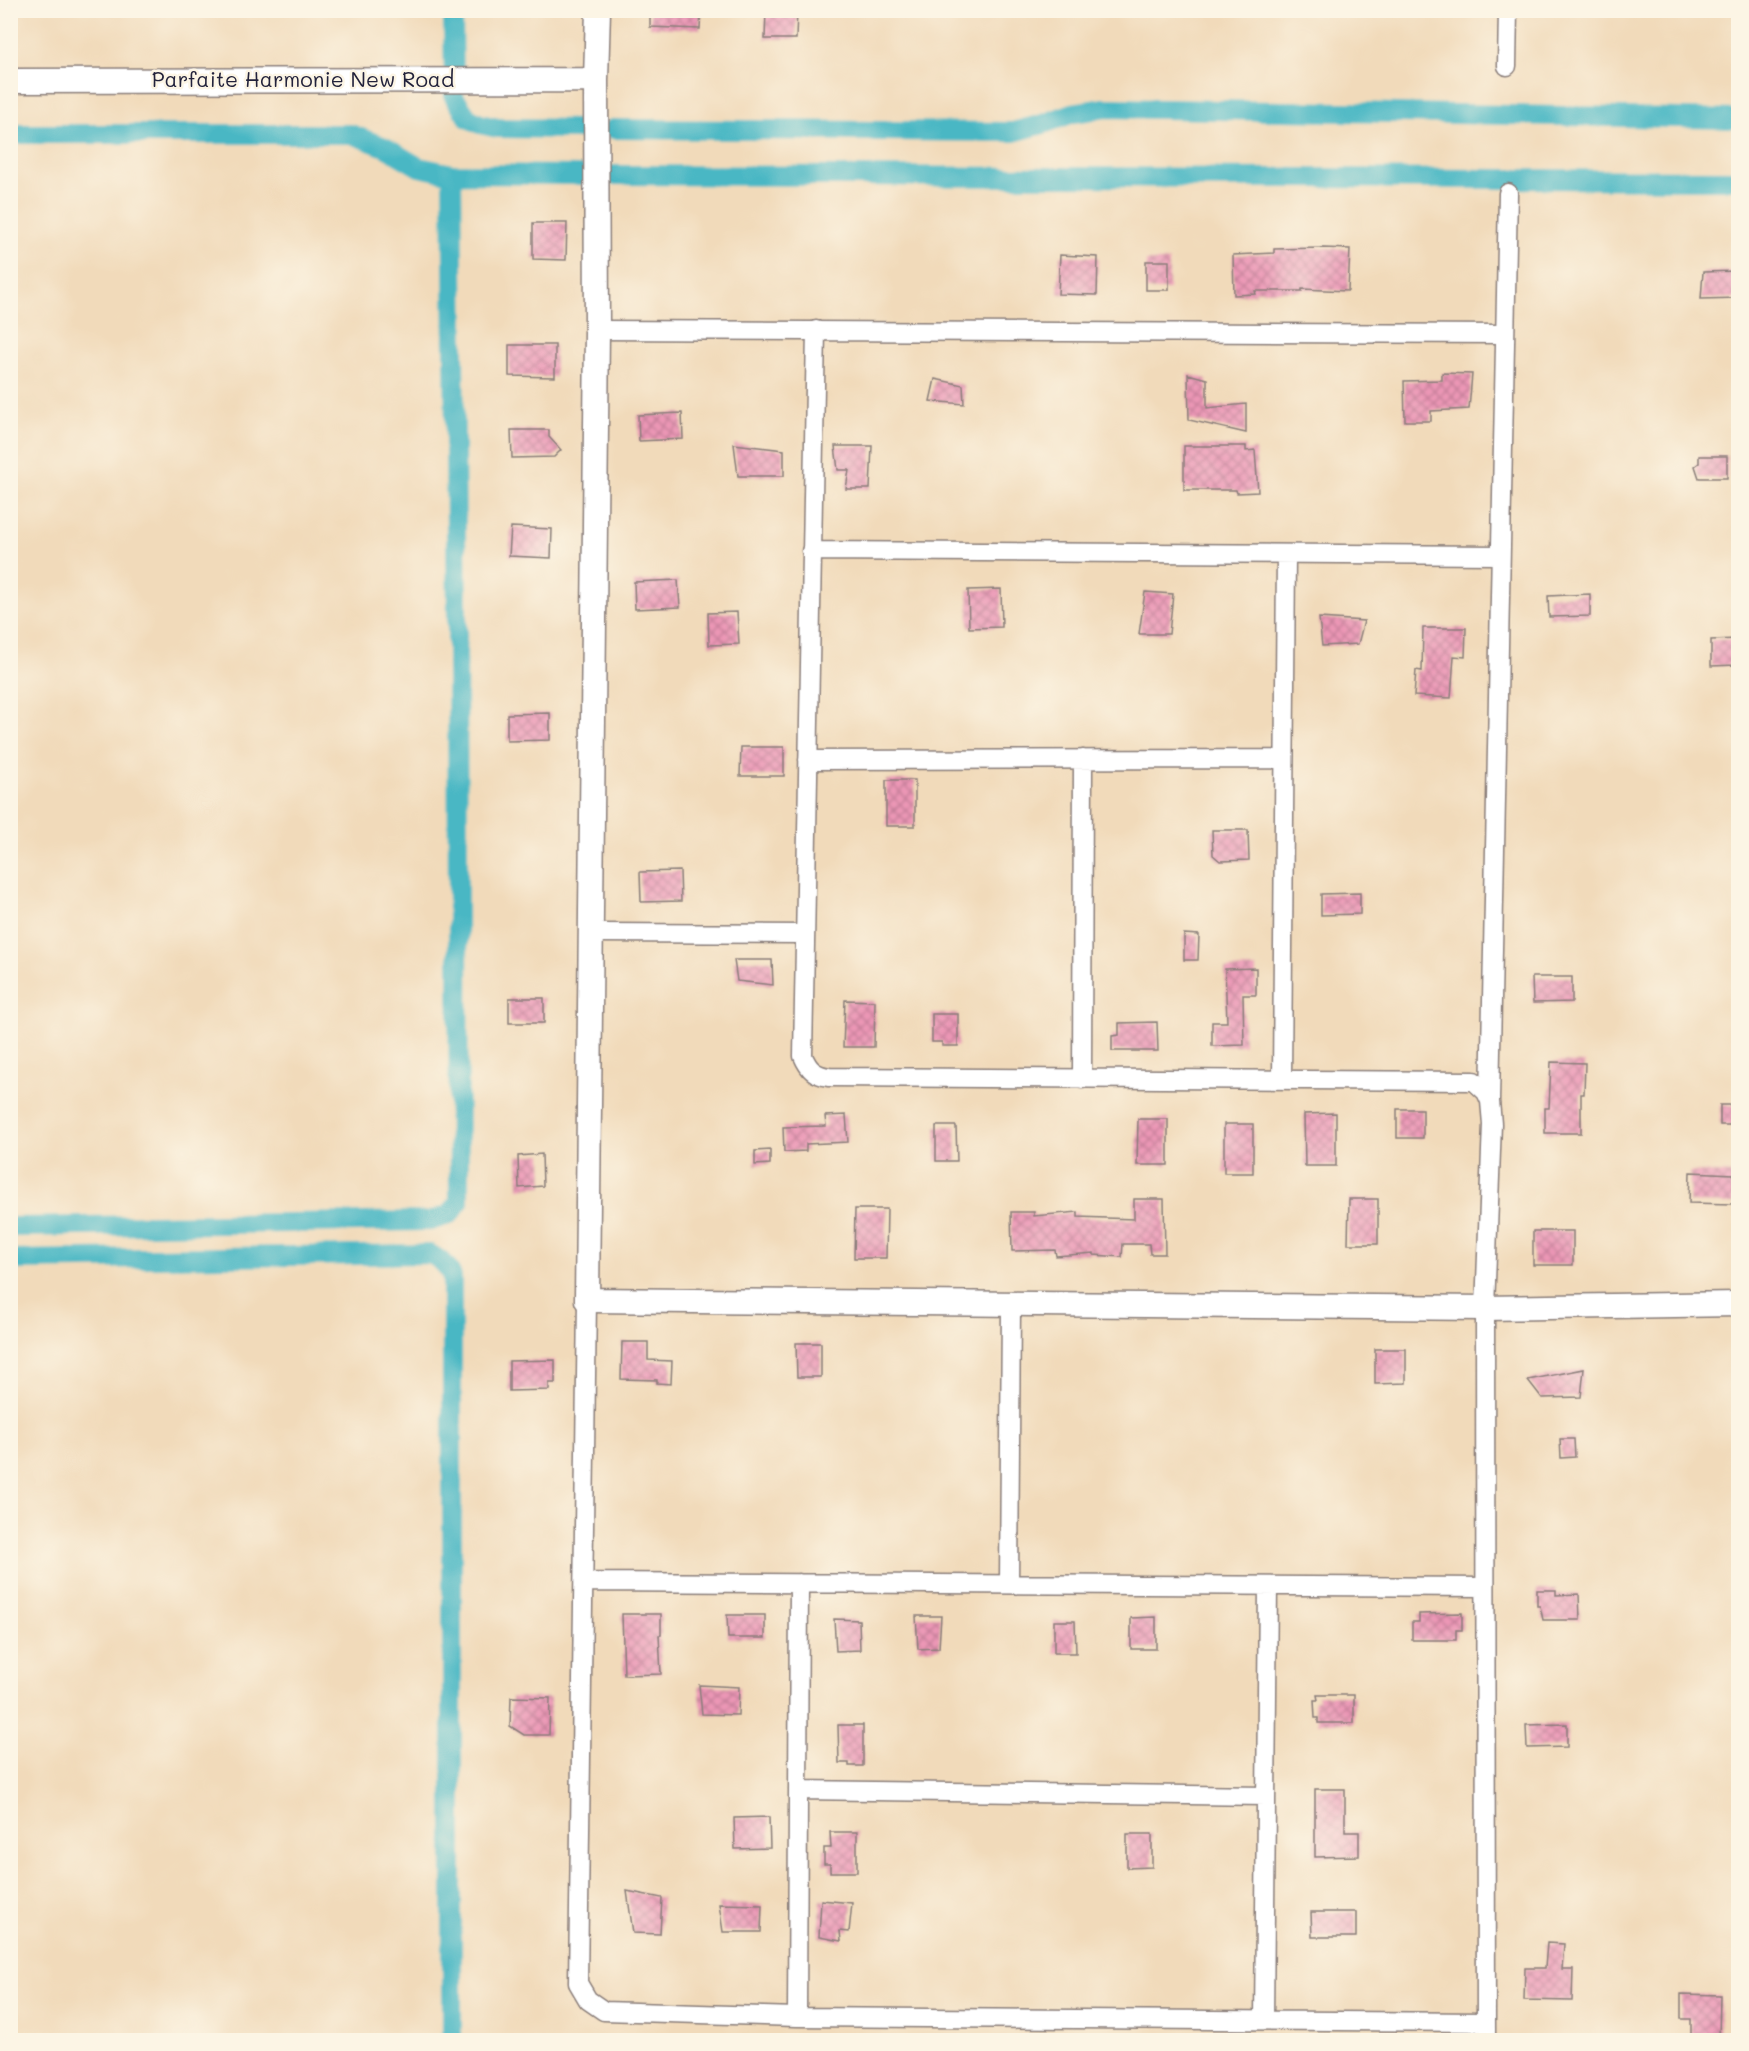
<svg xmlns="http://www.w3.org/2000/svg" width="1749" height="2051" viewBox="0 0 1749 2051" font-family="Mali,sans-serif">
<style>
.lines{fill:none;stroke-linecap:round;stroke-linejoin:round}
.canal{stroke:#49b7c4;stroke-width:20}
.building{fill:url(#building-cross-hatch)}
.street-casing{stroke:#8a7e7a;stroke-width:21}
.secondary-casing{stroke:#8a7e7a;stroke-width:27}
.street{stroke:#fff;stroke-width:18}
.secondary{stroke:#fff;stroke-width:24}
.labels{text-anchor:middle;stroke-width:5;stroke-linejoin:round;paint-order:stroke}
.street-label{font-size:21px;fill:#22223b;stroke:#fcf5e5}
</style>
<defs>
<pattern id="building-cross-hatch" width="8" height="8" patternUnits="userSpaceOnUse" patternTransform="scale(1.5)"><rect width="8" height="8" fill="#ec97b6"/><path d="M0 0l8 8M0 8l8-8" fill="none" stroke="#bf7b95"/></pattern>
</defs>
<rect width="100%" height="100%" fill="#fcf5e5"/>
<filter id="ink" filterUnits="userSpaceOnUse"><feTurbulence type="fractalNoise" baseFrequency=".0167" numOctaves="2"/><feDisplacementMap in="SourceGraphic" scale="12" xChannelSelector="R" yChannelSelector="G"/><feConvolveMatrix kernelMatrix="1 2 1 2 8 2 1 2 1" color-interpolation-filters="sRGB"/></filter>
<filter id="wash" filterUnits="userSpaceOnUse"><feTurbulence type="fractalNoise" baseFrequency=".008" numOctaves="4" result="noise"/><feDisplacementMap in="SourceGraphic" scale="24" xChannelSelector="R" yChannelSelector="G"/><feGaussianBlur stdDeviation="1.35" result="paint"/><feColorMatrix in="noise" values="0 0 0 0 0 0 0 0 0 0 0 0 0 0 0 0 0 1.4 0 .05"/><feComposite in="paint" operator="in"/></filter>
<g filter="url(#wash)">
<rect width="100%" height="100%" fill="#f1daba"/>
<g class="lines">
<path class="canal" d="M453 10 454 97 468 118 480 124 498 128 580 129
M613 129 1013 132 1043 124 1073 113 1105 108 1738 119
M10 134H351L385 147 419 167 452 174 580 175
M613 175 1738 180
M10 1227 430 1221 449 1215 459 1202 457 620 452 174
M10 1260 430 1254C441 1260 448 1265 452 1277V2040"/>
</g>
<g id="blocks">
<path class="building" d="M650 10H701L700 29 650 27Z
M766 10H797L796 39H765Z
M533 223H567L566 260 533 259Z
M1323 248 1350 249 1348 291 1302 289V291H1255L1256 294 1234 295 1233 255 1274 253V249Z
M1060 255 1098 257 1097 295 1058 294Z
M1146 261H1169V290H1146Z
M1738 271V298L1701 299 1703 272Z
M509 345H555V377L509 376Z
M1442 373 1472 374 1469 409 1431 411V421H1405L1404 381 1442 380Z
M1188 374 1207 379V408L1246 404V433L1189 420Z
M935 379 963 385 964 404 930 401Z
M682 413 683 439 639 441 638 415Z
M511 430H549V437L561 450 554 457 512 458Z
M734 444 784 450V476H738Z
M835 446H872L870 489H846L849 470H838Z
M1184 446H1246V451L1255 450 1258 492 1237 493 1236 490H1184Z
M1699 456H1727V478H1699L1695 466 1699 463Z
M511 527 552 529 551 558 509 556Z
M678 580 680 607 635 609 634 582Z
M1001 589 1002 627 969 628 968 590Z
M1145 592 1173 594 1169 634H1139Z
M1590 594V616L1549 617 1548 596Z
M737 612 739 644 709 645 708 613Z
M1319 618 1364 621 1358 644 1322 646Z
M1423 628H1466L1465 657 1454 656 1451 698 1414 696 1416 670 1422 671Z
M1738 639V658H1736V665L1711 666V640Z
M550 713V740L507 741V714Z
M741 747H784V776H740Z
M886 780H915V826H886Z
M1212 830H1248L1249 860 1220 861 1213 855Z
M680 871 681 901 641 902 640 872Z
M1360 893V914L1321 915V894Z
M1184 934 1199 935 1198 960H1184Z
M734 960H772L773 985 737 981Z
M1256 968V995H1243L1244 1045 1212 1046V1022H1227L1225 969Z
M1532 977H1572V1002L1533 1003Z
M509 998H544V1023H509Z
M845 1000 875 1001 874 1047H843Z
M932 1014H958V1046H942V1042H932Z
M1157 1022 1158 1051H1112V1036L1119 1035V1023Z
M1551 1062 1585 1063 1584 1094H1581V1133H1545V1108H1549Z
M1720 1105H1738V1125H1720Z
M1397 1109H1423V1138H1397Z
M1336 1113V1166H1305L1304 1114Z
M846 1115 848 1142 806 1144V1151L784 1152 783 1127 826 1126 825 1116Z
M1138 1119H1168V1165H1137Z
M1224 1124H1253V1173H1224Z
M936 1126H956L957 1161H936Z
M770 1150V1164L755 1165V1151Z
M542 1154 543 1186 519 1188 518 1156Z
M1690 1172 1734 1174 1733 1204 1689 1203Z
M1134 1199H1164L1165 1254H1150L1149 1244H1123L1122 1257 1094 1255V1253L1056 1256 1055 1250 1012 1251 1011 1212H1034V1216L1078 1212V1217L1134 1219Z
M1349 1199H1378V1244H1348Z
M855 1209H887L886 1258H854Z
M1533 1231H1573V1265H1533Z
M622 1342H648V1360L672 1361 671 1384 657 1383V1380L621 1379Z
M796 1343H821V1377H797Z
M1375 1349H1406V1383L1375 1384Z
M555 1360V1383H549V1390L509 1391V1361Z
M1584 1369 1581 1397 1542 1398 1528 1380Z
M1560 1439H1574L1575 1457 1561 1458Z
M1537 1590H1556V1595L1579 1594 1580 1620H1543L1540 1606H1537Z
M1462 1613V1630H1456V1640H1412V1622H1419V1614Z
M622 1614H661V1635H659L661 1674 624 1675Z
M727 1615H765V1638H728Z
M916 1616H941L939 1648 918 1649Z
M1156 1617V1649H1131V1618Z
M834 1619 859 1620 860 1650 836 1651Z
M1054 1621H1075L1076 1653H1054Z
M699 1685 739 1687 738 1715 702 1714Z
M1317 1695H1354V1723H1318V1718H1315L1314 1700H1318Z
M511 1697 550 1698 549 1735H524L510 1726Z
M1567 1724V1747L1527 1748 1526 1725Z
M838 1725H863V1766H849V1763H839Z
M1315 1789H1345V1832H1359V1856L1315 1857Z
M769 1817 770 1848 735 1849 734 1818Z
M830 1832H857V1872H830V1864H824V1848H831Z
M1127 1834H1152V1867L1127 1868Z
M627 1891 662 1898 660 1934 633 1933Z
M821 1900 852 1903 849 1932 840 1931 841 1941 819 1937Z
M719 1904 762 1905 761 1932H723Z
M1311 1912H1356V1937H1312Z
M1547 1943 1564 1944 1562 1969H1573L1572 2001 1524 2000 1525 1968H1545Z
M1681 1994 1720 1995 1719 2040H1691V2019H1681Z"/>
</g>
</g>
<g filter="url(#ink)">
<use href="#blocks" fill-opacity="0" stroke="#8a7e7a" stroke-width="1.5"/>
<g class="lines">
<defs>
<path id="street" d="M1507 66 1508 10
M597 330 1505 334
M816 330 803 1056C809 1070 815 1075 829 1077L1474 1081 1486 1092 1490 1101
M811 551 1500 555
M808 760 1284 759
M591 933 805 934
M1082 1079 1083 759
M1282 1080 1286 554
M587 1300 578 1983 588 2000 604 2011 797 2017 1486 2022
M584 1582 1485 1587
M1009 1584 1011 1305
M798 1790 1266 1796
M797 2017 799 1583
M1264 2020 1268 1586
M1486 2040 1485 1308 1492 1124 1490 1101 1508 193"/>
<path id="secondary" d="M598 10 596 80 597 330 587 1300 1485 1308 1738 1304
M10 81 596 80"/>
</defs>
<use href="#street" class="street-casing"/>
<use href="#secondary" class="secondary-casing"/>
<use href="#street" class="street"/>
<use href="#secondary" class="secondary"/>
</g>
</g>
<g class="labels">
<g class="street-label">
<text x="303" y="87">Parfaite Harmonie New Road</text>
</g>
</g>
<rect width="1749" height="2051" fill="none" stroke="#fcf5e5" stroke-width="36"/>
</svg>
